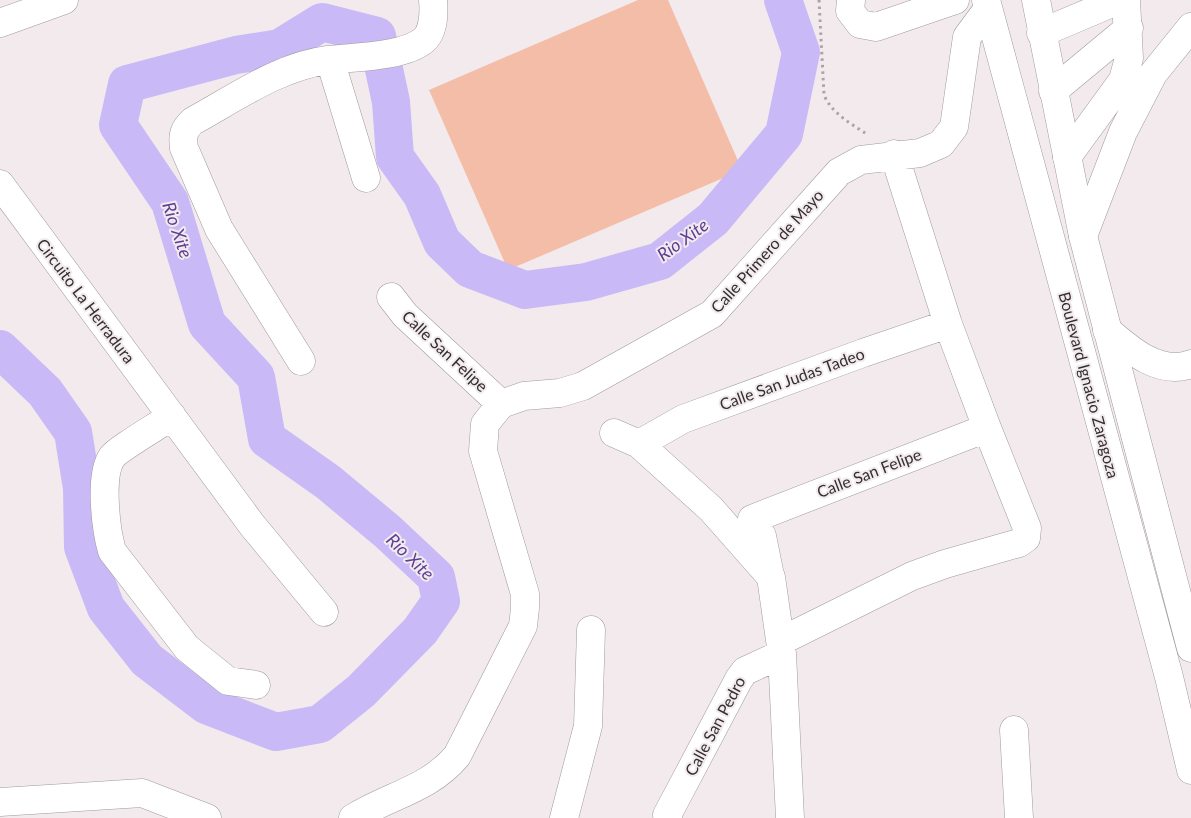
<svg xmlns="http://www.w3.org/2000/svg" width="1191" height="818" viewBox="0 0 1191 818" font-family="Lato,sans-serif">
<style>
.green{fill:#f4bda8}
.lines{fill:none;stroke-linecap:round;stroke-linejoin:round}
.river{stroke:#c9b9f6;stroke-width:38}
.minor-casing{stroke:#a19a9d;stroke-width:29}
.major-casing{stroke:#a19a9d;stroke-width:29}
.path{stroke:#aaa4a6;stroke-width:3;stroke-dasharray:2.5 4;stroke-linecap:butt}
.minor{stroke:#fff;stroke-width:28}
.major{stroke:#fff;stroke-width:28}
.labels{text-anchor:middle;stroke-width:4;stroke-linejoin:round;paint-order:stroke}
.street-label{font-size:16px;fill:#322f30;stroke:#f2eaed}
.water-label{font-size:18px;font-style:italic;fill:#5d3e95;stroke:#f2eaed}
</style>
<rect width="100%" height="100%" fill="#f2eaed"/>
<path class="green" d="M638 0H668L742 170 508 270 429 90Z"/>
<g class="lines">
<path class="river" d="M0 349 45 392 73 432 82 488 83 547 106 608 147 660 206 705 276 732 320 724 361 691 420 631 441 601 436 577 388 532 328 482 267 439 256 377 207 324 170 202 118 125 127 84 236 55 280 48 322 22 377 36 391 102 395 157 422 195 442 242 470 269 525 290 586 282 660 261 713 219 784 134 801 52 783 0"/>
<defs>
<path id="minor" d="M851 0 850 11 860 24 876 27 955 0
M0 23 64 0
M1041 33 1119 0
M330 60 366 178
M1053 91 1129 28
M1067 157 1123 80 1129 58 1126 0
M0 184 252 525 324 612
M1083 236 1123 132 1153 74 1191 27
M391 297 405 315 501 404
M1107 330C1129 349 1159 376 1191 364
M301 361 219 229 184 148C182 135 184 129 193 121 235 98 280 66 328 60 354 57 404 57 424 40 434 31 434 11 433 0
M501 404 524 396 560 393 583 386 712 314 839 172 861 160 920 153 941 144 954 127 967 37 987 10
M172 416C161 424 118 449 112 457 99 476 106 530 112 551L187 648 228 681 256 685
M614 433 639 444 711 509 771 577 782 654 790 818
M639 444 683 419 863 353 948 324
M752 519 987 428
M762 536 770 576
M781 641 912 576 945 564 1019 543 1026 538 1027 528 987 428 948 324 894 154
M1014 730 1019 818
M0 802 142 793 207 818
M353 818C390 795 428 790 457 756L523 626 525 608V594L483 451 485 424 501 404
M564 818 588 726 591 630
M668 818 667 815 674 802 739 679 745 671 782 654"/>
<path id="major" d="M986 0 1169 677 1191 770
M1036 0 1083 236 1191 648"/>
</defs>
<use href="#minor" class="minor-casing"/>
<use href="#major" class="major-casing"/>
<path class="path" d="M819 0 824 95C832 114 852 124 868 135"/>
<use href="#minor" class="minor"/>
<use href="#major" class="major"/>
</g>
<g class="labels">
<g class="street-label">
<text transform="translate(767 251) rotate(-48)" y="6">Calle Primero de Mayo</text>
<text transform="translate(86 301) rotate(53)" y="6">Circuito La Herradura</text>
<text transform="translate(445 351) rotate(43)" y="6">Calle San Felipe</text>
<text transform="translate(792 379) rotate(-20)" y="6">Calle San Judas Tadeo</text>
<text transform="translate(1089 385) rotate(75)" y="6">Boulevard Ignacio Zaragoza</text>
<text transform="translate(869 473) rotate(-21)" y="6">Calle San Felipe</text>
<text transform="translate(715 726) rotate(-62)" y="6">Calle San Pedro</text>
</g>
<g class="water-label">
<text transform="translate(177 230) rotate(71)" y="6">Rio Xite</text>
<text transform="translate(683 240) rotate(-36)" y="6">Rio Xite</text>
<text transform="translate(410 557) rotate(44)" y="6">Rio Xite</text>
</g>
</g>
</svg>
